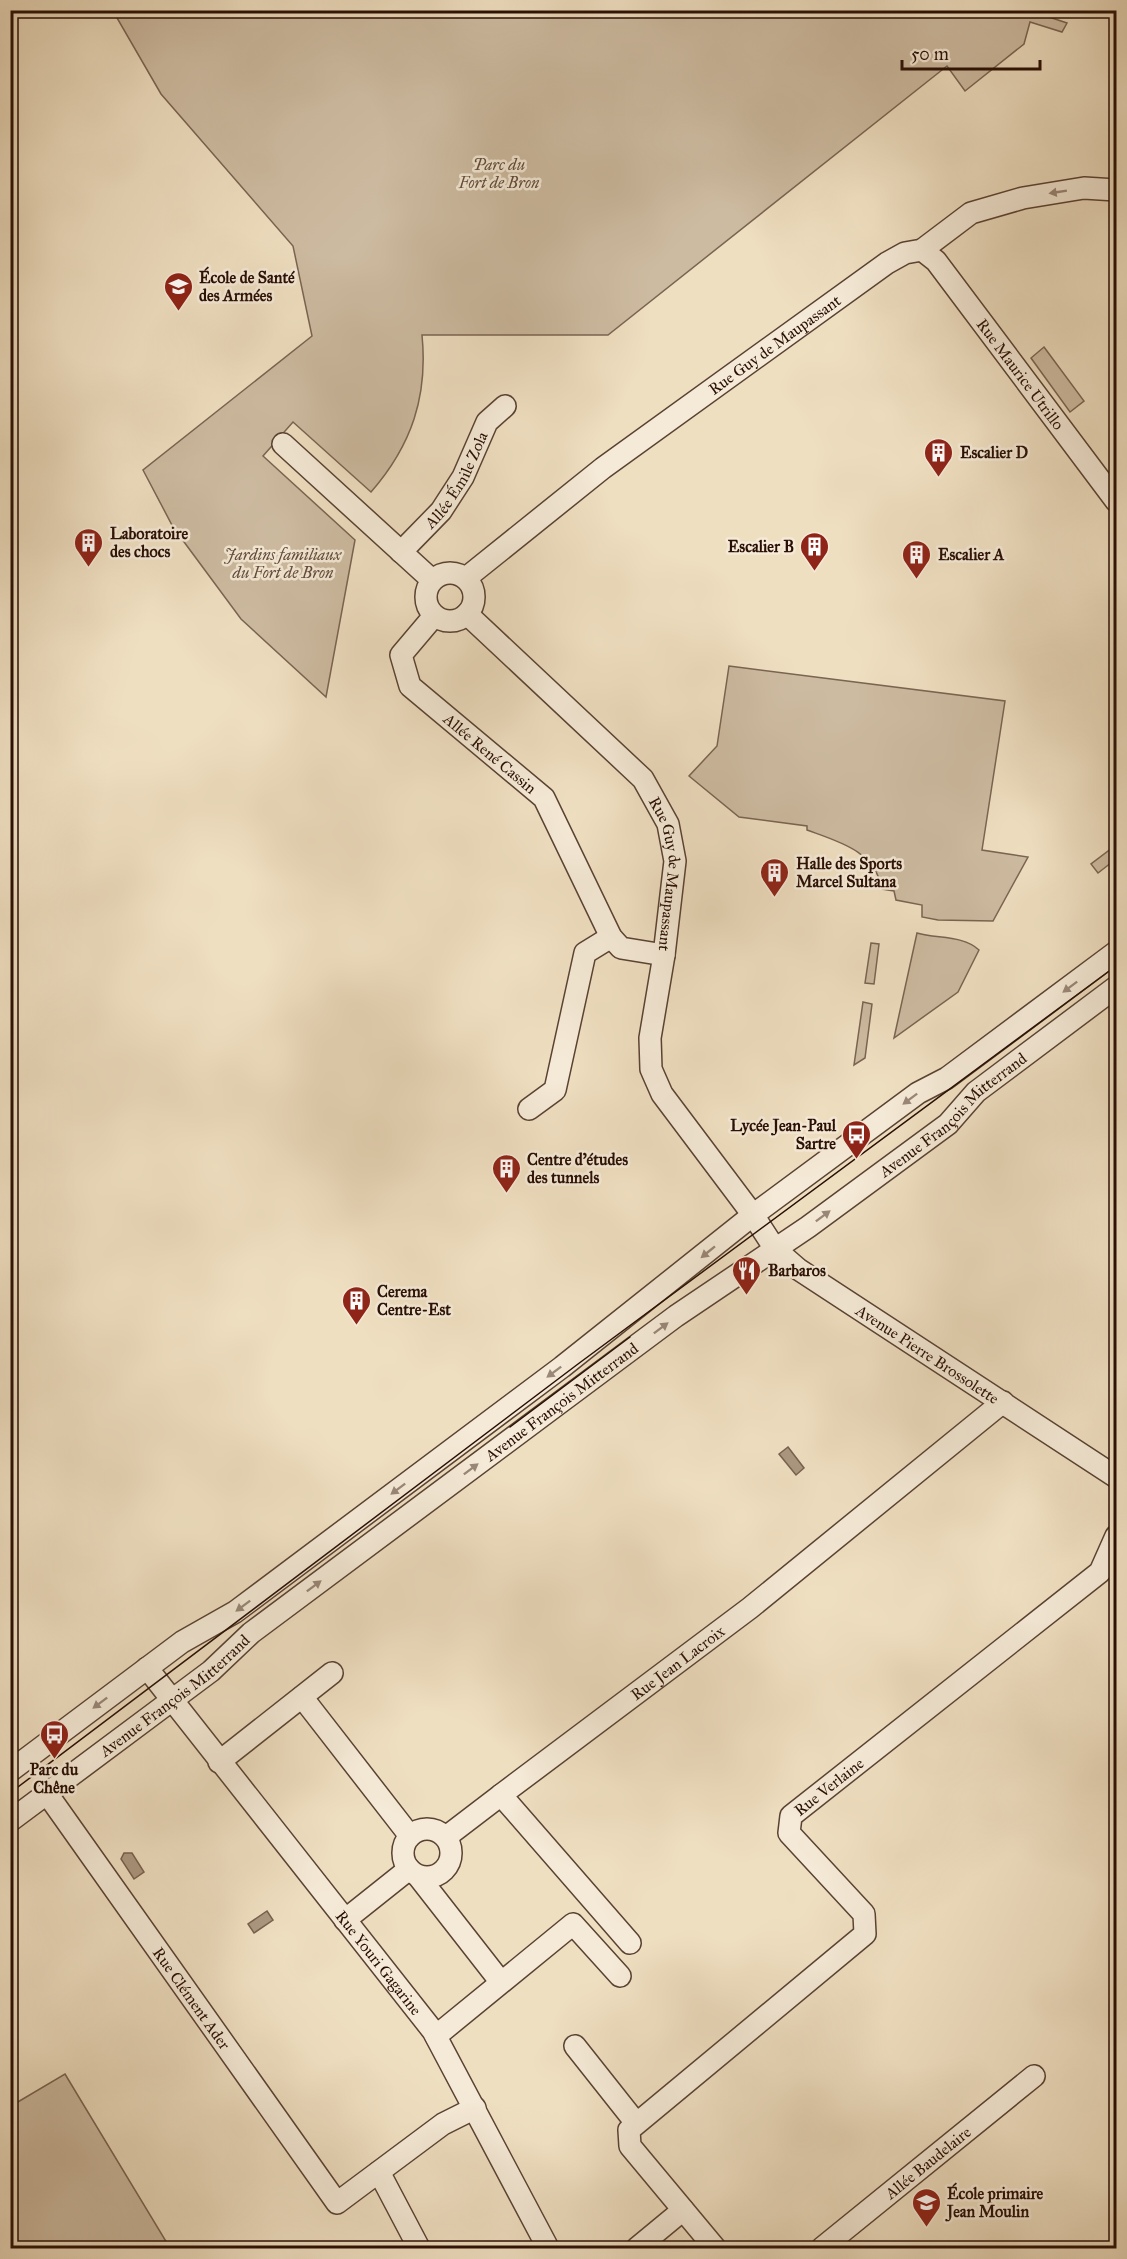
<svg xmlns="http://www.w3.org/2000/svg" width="1127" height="2259" viewBox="0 0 1127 2259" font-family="'IM FELL Great Primer',serif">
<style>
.green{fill:#cdbba1;stroke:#7a6452;stroke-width:1.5}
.water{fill:#ab9881;stroke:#77614f;stroke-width:1.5}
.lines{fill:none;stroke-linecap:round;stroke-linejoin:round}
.minor-casing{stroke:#5a4233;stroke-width:24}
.minor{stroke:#f5ead7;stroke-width:21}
.tram{stroke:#280e04;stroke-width:1.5}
.oneway{fill:#998778}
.labels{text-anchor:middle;stroke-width:5;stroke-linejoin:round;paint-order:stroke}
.park-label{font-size:16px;font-style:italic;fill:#624b3b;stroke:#f5ead7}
.poi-label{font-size:16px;font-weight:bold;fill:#280e04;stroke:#f5ead7;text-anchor:start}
.street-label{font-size:16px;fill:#280e04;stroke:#f5ead7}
</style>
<rect width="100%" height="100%" fill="#efdfc1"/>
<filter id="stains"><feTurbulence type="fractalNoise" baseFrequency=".00333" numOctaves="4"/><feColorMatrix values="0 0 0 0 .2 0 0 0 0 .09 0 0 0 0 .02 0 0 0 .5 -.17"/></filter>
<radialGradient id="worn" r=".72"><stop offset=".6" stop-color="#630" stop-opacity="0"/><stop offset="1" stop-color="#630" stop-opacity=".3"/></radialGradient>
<path class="green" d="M1028 10 1067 23 1062 32 1030 22 1024 44 965 91 947 66 608 335H422C428 396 412 445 371 492L293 422 263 456 355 540 326 697 241 619 173 527 143 470 312 336 293 246 161 94 113 11Z
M1044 347 1084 401 1070 412 1031 358Z
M729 666 1005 701 982 850 1028 857 993 921 938 920 922 917V905L896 900 894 891 882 889C875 851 840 842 807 830V826L739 817 689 776 717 746Z
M1116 845V859L1098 873 1091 864Z
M917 933C937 939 963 935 979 950L958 992 894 1038Z
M871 943 879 944 874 984 865 983Z
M863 1002 872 1004 865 1058 854 1065Z
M65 2074 77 2094 170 2248H11V2106Z"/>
<path class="water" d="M788 1447 804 1468 796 1475 779 1454Z
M124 1853H132L144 1872 134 1879 121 1859Z
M267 1911 273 1920 254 1933 248 1924Z"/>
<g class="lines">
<defs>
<g id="minor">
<path id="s1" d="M922 250 936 261 1116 501"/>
<path d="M283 444 432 580"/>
<path id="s2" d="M401 552 441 511 463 477 487 422 505 406"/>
<circle cx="450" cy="597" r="24"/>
<path id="s3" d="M466 578 603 468 887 263 905 253 922 250 971 213 1023 198 1084 188 1116 190"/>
<path id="s4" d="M467 614 643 779 668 824 675 861 664 955 650 1038 651 1069 662 1094 753 1215 775 1249 798 1269 1116 1477"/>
<path id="s5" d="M434 616 401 655 410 686 544 798 611 937 621 948 664 955"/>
<path d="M529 1109 555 1090 585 953 611 937"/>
<path id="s6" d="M147 1668 433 2031 548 2248"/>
<path d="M302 1697 410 1836"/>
<path d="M219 1762 332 1673"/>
<path d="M10 1771 182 1642 235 1612 562 1367 753 1215 918 1093 947 1078 1116 952"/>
<path id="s7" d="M48 1795 337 2203 443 2124 475 2108"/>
<path id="s8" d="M10 1821 211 1671 251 1633 676 1316 808 1227 948 1124 976 1092 1116 987"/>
<circle cx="427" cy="1853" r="24"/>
<path d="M446 1837 501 1795"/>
<path d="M418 1876 500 1981"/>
<path d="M345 1920 409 1869"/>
<path id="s9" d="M630 1943 501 1795 750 1608 1003 1402"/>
<path d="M436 2036 573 1924 620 1976"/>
<path d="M575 2046 636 2123"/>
<path d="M379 2172 419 2248"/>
<path d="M637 2248 683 2210"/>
<path id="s10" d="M715 2248 630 2146 629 2130 865 1934 864 1914 789 1833 791 1816 1100 1572 1116 1536"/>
<path id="s11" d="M822 2248 1034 2076"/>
</g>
</defs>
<use href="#minor" class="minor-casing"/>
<use href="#minor" class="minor"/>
<path class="tram" d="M510 1427 630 1337
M10 1793 578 1364 1116 966"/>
</g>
<defs><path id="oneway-solid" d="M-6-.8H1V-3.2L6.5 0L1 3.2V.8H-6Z" transform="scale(1.5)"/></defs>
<g class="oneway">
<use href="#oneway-solid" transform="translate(1058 192) rotate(171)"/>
<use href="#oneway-solid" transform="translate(1070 987) rotate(143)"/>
<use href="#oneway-solid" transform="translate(910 1099) rotate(143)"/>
<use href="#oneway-solid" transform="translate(823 1216) rotate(-37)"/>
<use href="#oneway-solid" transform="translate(708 1252) rotate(141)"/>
<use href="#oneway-solid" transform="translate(661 1328) rotate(-37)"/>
<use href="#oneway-solid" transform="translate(554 1372) rotate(143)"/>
<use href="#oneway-solid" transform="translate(471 1469) rotate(-37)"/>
<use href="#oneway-solid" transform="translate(398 1489) rotate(143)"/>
<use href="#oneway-solid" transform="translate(314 1586) rotate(-37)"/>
<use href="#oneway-solid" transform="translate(243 1606) rotate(143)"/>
<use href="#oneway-solid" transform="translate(100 1703) rotate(143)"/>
</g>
<defs>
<symbol id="university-pin" viewBox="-11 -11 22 30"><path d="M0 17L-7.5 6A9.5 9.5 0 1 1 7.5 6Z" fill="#8f2418" stroke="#f5ead7"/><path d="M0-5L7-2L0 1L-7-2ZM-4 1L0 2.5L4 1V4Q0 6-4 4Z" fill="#fff"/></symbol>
<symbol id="building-pin" viewBox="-11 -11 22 30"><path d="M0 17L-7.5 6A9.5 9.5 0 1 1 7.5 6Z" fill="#8f2418" stroke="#f5ead7"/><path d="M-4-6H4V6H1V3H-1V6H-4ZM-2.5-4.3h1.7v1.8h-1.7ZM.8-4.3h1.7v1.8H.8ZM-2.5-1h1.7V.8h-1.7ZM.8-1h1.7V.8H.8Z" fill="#fff"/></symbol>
<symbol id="bus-pin" viewBox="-11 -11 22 30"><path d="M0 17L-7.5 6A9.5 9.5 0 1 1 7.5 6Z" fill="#8f2418" stroke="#f5ead7"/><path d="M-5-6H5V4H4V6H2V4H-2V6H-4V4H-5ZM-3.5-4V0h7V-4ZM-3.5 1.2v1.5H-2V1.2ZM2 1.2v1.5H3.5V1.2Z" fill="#fff"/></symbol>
<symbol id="restaurant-pin" viewBox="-11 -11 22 30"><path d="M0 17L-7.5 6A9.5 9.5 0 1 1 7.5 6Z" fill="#8f2418" stroke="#f5ead7"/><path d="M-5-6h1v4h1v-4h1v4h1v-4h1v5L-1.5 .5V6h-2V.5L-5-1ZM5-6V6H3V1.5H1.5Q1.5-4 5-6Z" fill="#fff"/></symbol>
<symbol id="school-pin" viewBox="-11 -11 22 30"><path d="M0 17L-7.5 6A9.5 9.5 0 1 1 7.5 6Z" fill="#8f2418" stroke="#f5ead7"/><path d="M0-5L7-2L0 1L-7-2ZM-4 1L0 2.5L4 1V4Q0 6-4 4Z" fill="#fff"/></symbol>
</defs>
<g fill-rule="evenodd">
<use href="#university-pin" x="162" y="270" width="33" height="45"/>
<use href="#building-pin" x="922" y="436" width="33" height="45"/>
<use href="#building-pin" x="72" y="526" width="33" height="45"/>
<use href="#building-pin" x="798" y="530" width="33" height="45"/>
<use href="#building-pin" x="900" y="538" width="33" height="45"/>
<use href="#building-pin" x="758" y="856" width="33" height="45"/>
<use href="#bus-pin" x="840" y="1118" width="33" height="45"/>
<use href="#building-pin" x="490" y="1152" width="33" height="45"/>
<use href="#restaurant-pin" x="730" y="1254" width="33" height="45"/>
<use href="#building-pin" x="340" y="1284" width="33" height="45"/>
<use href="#bus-pin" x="38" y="1718" width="33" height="45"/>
<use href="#school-pin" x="910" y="2186" width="33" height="45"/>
</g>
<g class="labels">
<g class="park-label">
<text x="499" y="170">Parc du<tspan x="499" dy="18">Fort de Bron</tspan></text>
<text x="283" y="560">Jardins familiaux<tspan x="283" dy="18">du Fort de Bron</tspan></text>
</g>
<g class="poi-label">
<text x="199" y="283">École de Santé<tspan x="199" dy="18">des Armées</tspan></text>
<text x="960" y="458">Escalier D</text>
<text x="110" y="539">Laboratoire<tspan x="110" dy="18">des chocs</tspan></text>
<text x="794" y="552" text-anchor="end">Escalier B</text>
<text x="938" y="560">Escalier A</text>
<text x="796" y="869">Halle des Sports<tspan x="796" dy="18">Marcel Sultana</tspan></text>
<text x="836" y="1131" text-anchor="end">Lycée Jean-Paul<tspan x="836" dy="18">Sartre</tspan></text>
<text x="527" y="1165">Centre d'études<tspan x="527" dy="18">des tunnels</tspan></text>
<text x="768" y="1276">Barbaros</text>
<text x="377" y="1297">Cerema<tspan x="377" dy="18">Centre-Est</tspan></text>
<text x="54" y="1775" text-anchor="middle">Parc du<tspan x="54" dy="18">Chêne</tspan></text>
<text x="947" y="2199">École primaire<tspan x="947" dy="18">Jean Moulin</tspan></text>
</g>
<g class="street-label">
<text dy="6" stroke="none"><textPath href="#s3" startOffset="387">Rue Guy de Maupassant</textPath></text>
<text dy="6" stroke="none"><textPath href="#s1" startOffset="159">Rue Maurice Utrillo</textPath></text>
<text dy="6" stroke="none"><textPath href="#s2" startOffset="92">Allée Émile Zola</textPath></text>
<text dy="6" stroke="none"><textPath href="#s5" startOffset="188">Allée René Cassin</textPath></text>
<text dy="6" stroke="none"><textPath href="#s4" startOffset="342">Rue Guy de Maupassant</textPath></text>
<text dy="6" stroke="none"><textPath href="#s8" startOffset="1179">Avenue François Mitterrand</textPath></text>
<text dy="6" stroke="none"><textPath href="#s4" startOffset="945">Avenue Pierre Brossolette</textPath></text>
<text dy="6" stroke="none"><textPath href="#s8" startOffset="693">Avenue François Mitterrand</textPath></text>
<text dy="6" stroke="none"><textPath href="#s9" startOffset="417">Rue Jean Lacroix</textPath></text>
<text dy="6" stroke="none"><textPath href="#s8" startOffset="207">Avenue François Mitterrand</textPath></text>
<text dy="6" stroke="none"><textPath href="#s10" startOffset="651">Rue Verlaine</textPath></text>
<text dy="6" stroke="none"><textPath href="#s6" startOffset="375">Rue Youri Gagarine</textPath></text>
<text dy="6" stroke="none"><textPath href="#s7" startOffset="249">Rue Clément Ader</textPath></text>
<text dy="6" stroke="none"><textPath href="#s11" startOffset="136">Allée Baudelaire</textPath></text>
</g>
</g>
<rect width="1127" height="2259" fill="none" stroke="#efdfc1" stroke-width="36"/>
<rect x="12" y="12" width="1103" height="2235" fill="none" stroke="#280e04" stroke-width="3"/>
<rect x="18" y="18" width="1091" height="2223" fill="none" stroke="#280e04" stroke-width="1.5"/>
<path d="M902 60v9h138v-9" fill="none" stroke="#280e04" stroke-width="3"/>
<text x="911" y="60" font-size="18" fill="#280e04" stroke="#f5ead7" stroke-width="4.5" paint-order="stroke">50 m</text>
<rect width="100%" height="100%" filter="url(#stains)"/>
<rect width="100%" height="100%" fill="url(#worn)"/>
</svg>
